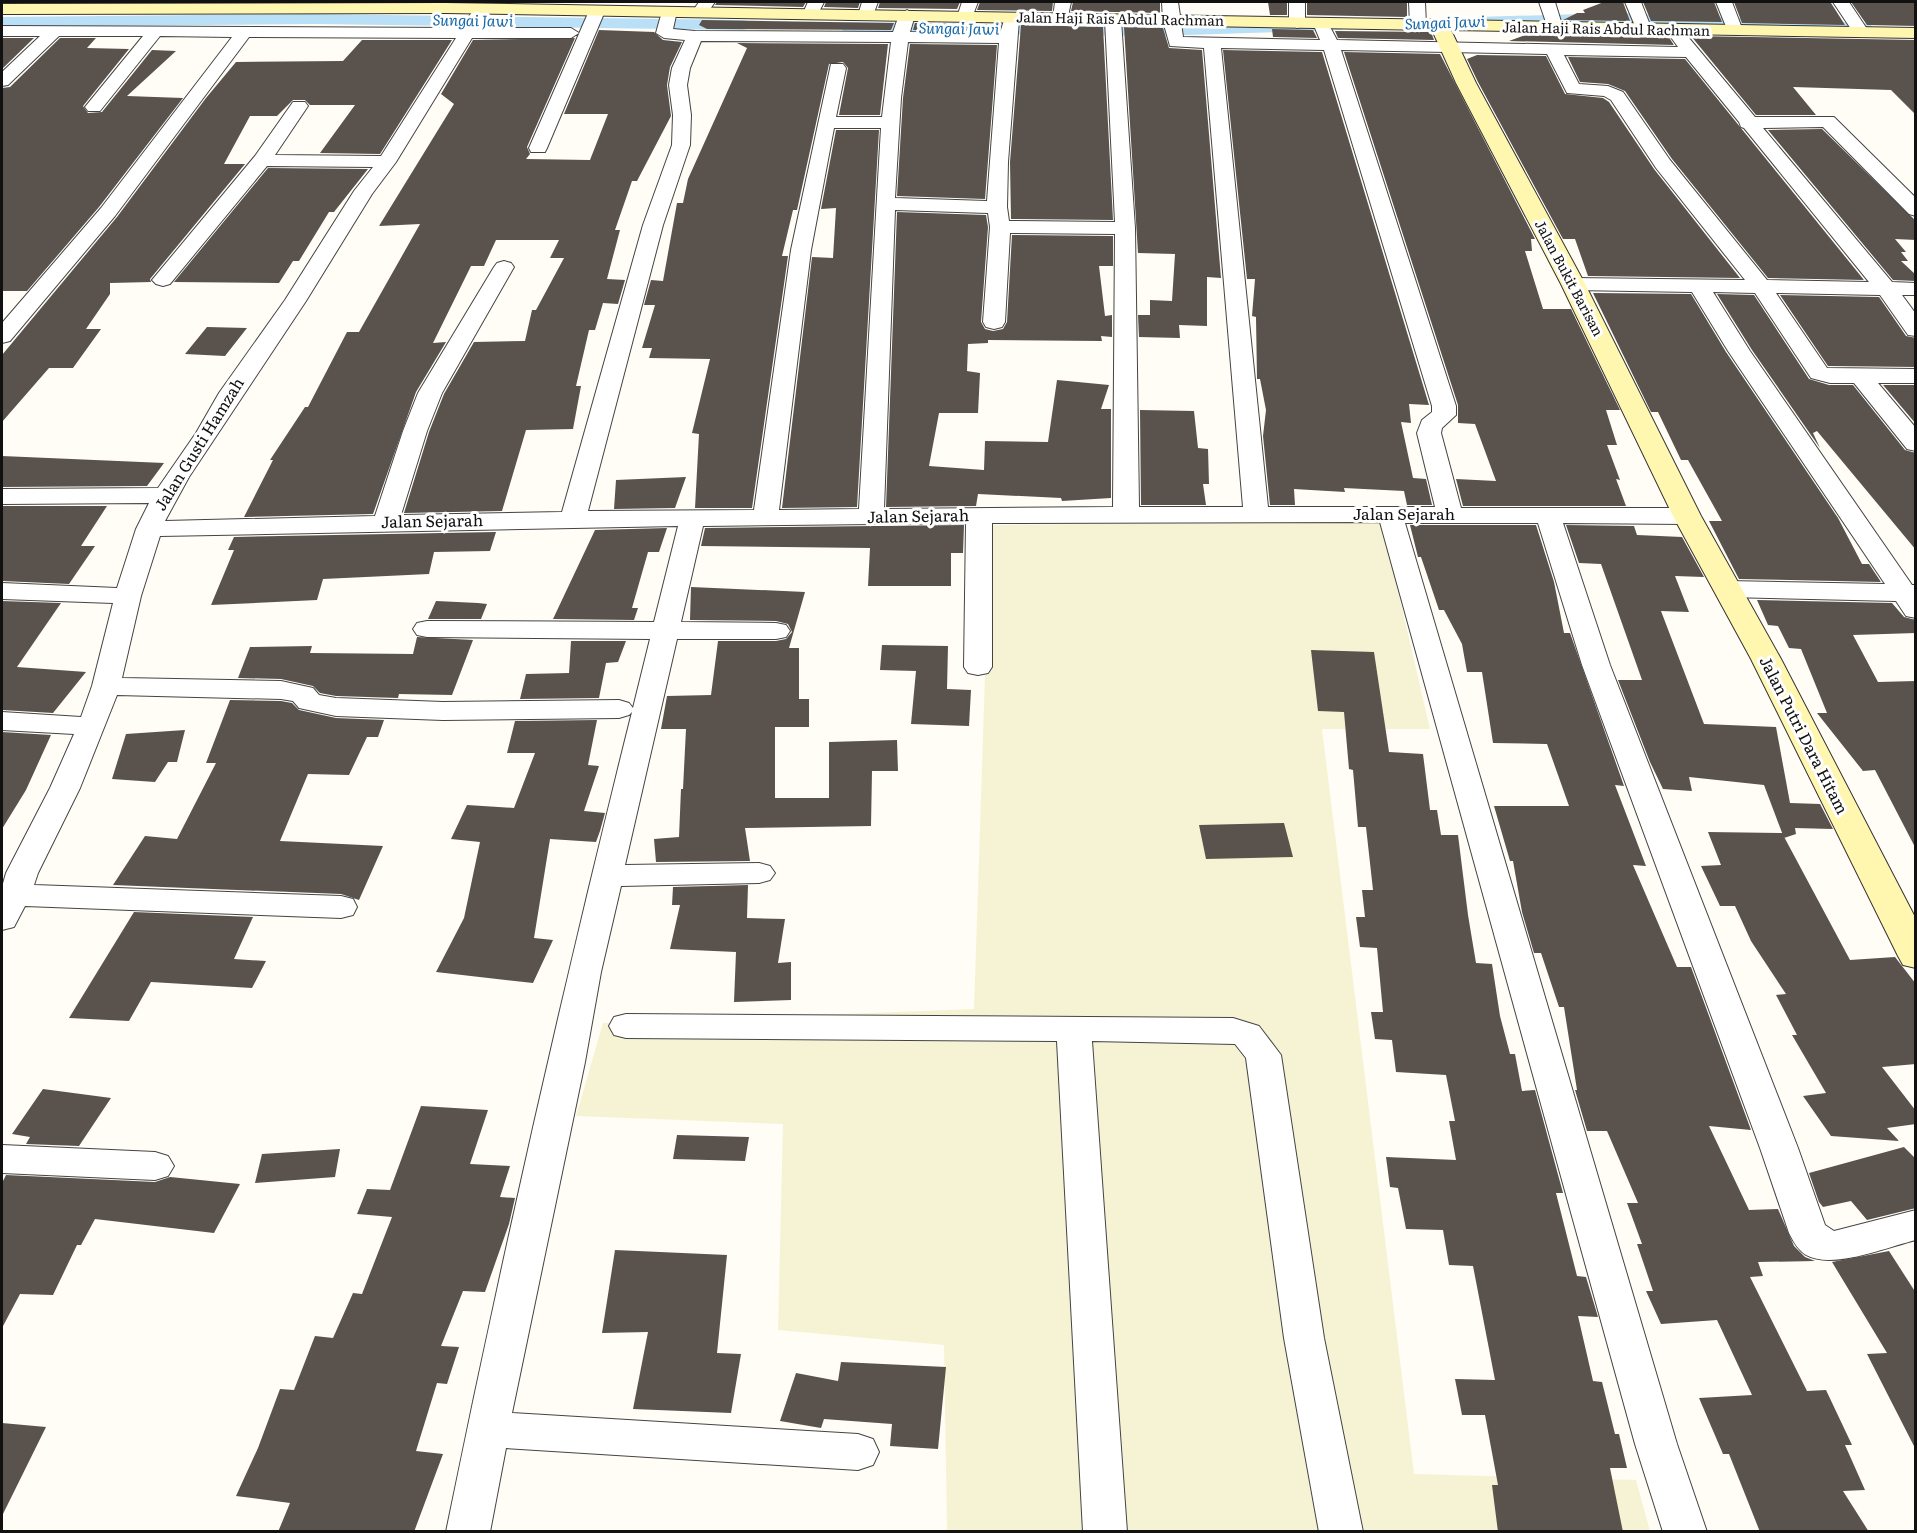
<svg xmlns="http://www.w3.org/2000/svg" width="1917" height="1533" viewBox="0 0 1917 1533" font-family="Literata,serif">
<style>
.farmland{fill:#f6f3d4}
.lines{fill:none;stroke-linecap:round;stroke-linejoin:round}
.canal{fill:#b9e0f7;fill-rule:evenodd}
.building{fill:#5a524d}
.street-casing{stroke:#444;stroke-width:2}
.secondary-casing{stroke:#333;stroke-width:2}
.street{fill:#fff;fill-rule:evenodd}
.secondary{fill:#fff6b0;fill-rule:evenodd}
.labels{text-anchor:middle;stroke-width:6;stroke-linejoin:round;paint-order:stroke}
.far-street-label{font-size:14px;fill:#111;stroke:#fff}
.far-water-label{font-size:15px;font-style:italic;fill:#1768a6;stroke:#fff}
.street-label{font-size:16px;fill:#111;stroke:#fff}
</style>
<rect width="100%" height="100%" fill="#fffdf5"/>
<path class="farmland" d="M1382 522 1430 729H1322L1414 1474 1636 1480 1650 1531H947L944 1345 778 1330 783 1124 576 1116 603 1023 974 1009 990 525Z"/>
<g class="lines">
<path class="canal" d="M1618 13 1864 23 1870 24 1873 28 1870 32 1864 33 1618 23 1476 27 1470 26 1467 22 1470 18 1476 17Z
M317 14 742 20 748 21 751 25 748 29 742 30 317 24 2 27V17Z
M1336 21 1342 22 1345 26 1342 30 1156 36 849 32 843 31 840 27 843 23 849 22 1156 26Z"/>
</g>
<path class="building" d="M717 2H806L803 7 715 5Z
M826 2H860L858 8 824 7Z
M880 2H960L957 9 878 8Z
M980 2H1053L1052 11 977 10Z
M1073 2H1160V13L1071 11Z
M1268 2H1287V15H1270Z
M1307 2H1407V17L1307 15Z
M1604 2H1623L1630 21 1563 20 1577 13H1585L1583 10Z
M1643 2H1714L1722 22 1651 21Z
M1734 2 1831 3 1845 25 1742 23Z
M1851 2H1916V26L1867 25Z
M702 20 894 23 891 30 707 29 699 25Z
M915 23 1000 25 998 31 913 30Z
M1021 25 1103 27 1113 220 1011 219 1010 162Z
M1124 27 1163 28 1169 48 1202 50 1221 278 1207 277V326L1179 325 1180 338 1139 337 1138 315H1150V300L1172 301 1175 254 1138 253Z
M1272 29 1313 30 1317 38 1273 37Z
M599 30 654 32 663 40 682 42 670 67 667 85 671 116 637 181H632L615 230H620L607 279 625 280 618 304 603 303 595 330H589L576 386H581L573 429 526 430 502 511 404 513 429 432 444 394 474 342 525 341 532 310H536L564 258H550L559 240H496L484 266H471L433 343 446 342 416 392 373 514 244 517 273 460H270L305 407H308L347 332H359L420 224 379 226 454 104 441 94 473 40 575 38 527 147 530 154 526 159 590 160 608 114H564Z
M1335 31 1431 32 1434 40 1338 38Z
M1528 34 1668 36 1674 45 1509 41Z
M1691 36 1916 40V115L1891 90 1793 87 1816 115H1756Z
M2 38H34L2 69Z
M60 38H96L87 48 129 49 83 106 88 113 102 112 152 50 176 51 127 96 183 98 99 207 27 291H2V88L10 87Z
M362 40H452L380 154 320 153 355 105H310L305 100H293L277 116H250L224 164H245L150 279 151 282 110 283V294L86 329H101L73 368H49L2 422V355L117 217 206 98 236 62 343 61Z
M737 43 888 44 880 115H839L848 68 843 62 829 64 797 210H793L782 256H788L752 508H695L699 434 692 433 710 359 649 358 652 348H642L655 305H644L651 280 663 281 677 203H683L688 179 747 48Z
M910 44 997 45 985 199 897 196 903 98Z
M1223 50 1322 52 1429 405 1409 404 1411 423 1401 422 1413 478 1426 479 1432 505H1407L1404 491 1344 488 1345 492 1294 489 1295 505H1270L1263 436 1266 410 1260 379H1257L1256 317 1252 316 1255 279H1247Z
M1344 52 1440 54 1535 239H1531L1532 251H1525L1543 309H1571L1620 410H1606L1617 445H1607L1620 480 1616 479 1626 506H1463L1456 479 1496 481 1475 424 1458 423V405Z
M1477 55 1546 56 1565 94 1603 98 1609 102 1654 169 1740 278 1588 276 1575 239H1563L1478 82 1467 59Z
M1568 57 1685 59 1864 280 1768 278 1672 159 1625 91 1608 84 1580 82Z
M1822 129 1916 221V240L1895 239 1906 252H1901L1908 261H1901L1916 275V281L1893 280 1768 130Z
M836 130H879L857 507 782 508 812 257 833 258 836 208 821 209Z
M268 168 368 169 334 212H329L299 261H293L279 283 174 282Z
M897 212 986 215 988 227 981 322 985 329 993 331 1003 329 1007 322 1012 235 1113 236V266H1099L1105 316 1112 315V337L1101 336 1102 341 988 340V343L968 344 967 371 980 373 978 413H939L929 466 984 470 985 441 1048 442 1057 380 1109 385 1101 409H1111V498L1062 501 1061 498 978 494 976 506 886 507Z
M1593 293 1691 294 1726 352 1838 518 1862 564H1869L1881 582 1739 579 1709 521H1722L1688 460H1681L1658 412H1651Z
M1717 294 1754 295 1809 379 1829 385H1853L1905 450 1916 453V550L1817 431 1813 433 1820 448 1752 350Z
M1780 295 1879 297 1906 336 1916 338V367L1828 366Z
M207 327 247 328 225 356 185 354Z
M1883 385H1916V424Z
M1140 410 1194 411 1198 448 1208 449 1209 484H1203L1206 505H1141Z
M2 456 164 463 147 486 2 487Z
M686 477 675 508 614 509 616 480Z
M2 506H107L81 546H95L69 584 2 581Z
M964 525 963 553H951V586H868L870 548 701 546 705 528Z
M1410 525H1536L1554 582 1564 633H1570L1624 786 1615 785 1646 866 1633 865 1677 967H1691L1751 1130 1709 1126 1749 1210 1778 1209 1794 1246 1805 1257 1815 1261 1758 1262 1763 1276 1750 1277 1807 1391 1826 1390 1852 1445H1845L1865 1490 1843 1491 1869 1532H1760L1729 1454H1723L1699 1398 1752 1395 1717 1320 1661 1324 1646 1291H1653L1637 1244H1642L1627 1203H1638L1607 1131H1587L1575 1090H1577L1564 1007H1559L1541 953H1534L1522 912 1513 861H1510L1494 806H1569L1547 744 1493 743 1482 672H1467L1462 644 1444 610H1439L1421 557H1418Z
M1566 525 1634 526 1637 535 1682 537 1704 577 1675 576 1689 612 1661 611 1704 724 1776 727 1790 803 1820 804 1833 829 1795 828 1796 834 1784 838 1764 785 1689 777 1692 791 1663 789 1650 762 1618 680H1642L1601 564 1579 563Z
M667 528 659 552H648L632 608H638L634 620 553 619 595 530Z
M496 532 490 551 434 552 429 574 323 579 317 600 211 605 234 550H228L234 537Z
M691 587 805 592 789 648H799V699H809V727H775V798H829V742L897 740 898 771H872L871 826 745 828 750 861 656 862 654 839 679 837 681 789H683L686 729H661L667 696 711 695 718 641H776L786 639 792 632 788 624 776 621 690 620Z
M1757 600 1892 603 1904 617 1916 620V633L1853 635 1878 682 1916 681V849L1875 770 1863 771 1817 713H1827L1801 649 1789 648 1778 626 1768 625Z
M2 601 61 603 17 667 86 672 53 713 2 710Z
M436 601 478 603 487 604 481 619H428Z
M417 637 473 640 452 695 399 694 398 698 336 696 320 693 313 686 281 679 238 678 250 647 312 646 310 653 413 654Z
M571 641H626L618 662 606 663 599 698 520 699 526 674 569 673Z
M882 645 948 646 947 689 971 690 969 726 911 724 916 671 880 670Z
M1311 650 1374 652 1389 752 1423 754 1430 810H1437L1441 835H1458L1468 915 1476 963 1492 964 1500 1016 1510 1054H1515L1522 1091 1535 1090 1563 1193H1556L1577 1276 1586 1277 1598 1317 1578 1316 1593 1381 1602 1382 1615 1434H1619L1627 1468H1610L1623 1532H1498L1492 1485H1498L1485 1415H1462L1455 1379 1495 1380 1473 1266 1449 1265 1443 1230 1406 1229 1398 1188 1390 1187 1386 1157 1456 1160 1449 1121H1455L1446 1075 1396 1072 1392 1040 1375 1039 1371 1012H1383L1377 948 1360 947 1356 917H1365L1362 890H1373L1366 827H1358L1353 770 1349 769 1344 712 1318 711Z
M230 700 281 701 292 703 299 710 336 718 384 720 378 737H367L349 775 308 774 280 841 383 846 359 900 341 894 113 885 145 836 177 839 216 763H206Z
M597 720 588 765 599 766 584 811 605 813 600 831 596 842 550 839 534 938 553 940 533 983 436 972 464 918 480 842 451 839 467 805 514 808 535 753H507L515 721Z
M185 730 177 762H168L155 782 112 779 126 734Z
M2 732 51 735 26 790 2 829Z
M1284 823 1293 857 1206 859 1199 825Z
M1708 832 1782 833 1850 960 1895 957 1916 984V1064L1882 1067 1916 1111V1124L1887 1128 1899 1141 1831 1136 1803 1096 1826 1093 1792 1035H1797L1776 995 1786 994 1751 941 1735 906H1720L1701 866 1721 865Z
M748 885 747 918 785 919 778 963 791 962V1000L734 1002 736 952 670 949 680 905H672L673 887Z
M134 912 253 917 234 959 266 961 252 988 151 982 129 1021 69 1018Z
M43 1089 111 1098 79 1146 26 1144 30 1137 12 1134Z
M421 1106 488 1110 470 1164 510 1166 500 1197 515 1198 509 1224 485 1292 463 1291 441 1346 459 1347 447 1384 437 1383 416 1451 443 1454 414 1532H278L290 1503 236 1496 258 1448 280 1389 294 1390 315 1336 333 1338 353 1293 362 1294 392 1217 357 1214 367 1189 390 1190Z
M677 1135 749 1137 745 1161 673 1159Z
M1904 1147 1916 1159V1208L1867 1220 1851 1201 1823 1207 1819 1202 1809 1173Z
M340 1149 335 1177 255 1183 262 1154Z
M6 1175 155 1182 170 1177 240 1184 214 1233 95 1219 81 1245H77L53 1295 20 1294 2 1328V1183Z
M615 1250 727 1255 717 1353 741 1354 731 1413 633 1409 648 1332 602 1333Z
M1889 1251 1916 1293V1450L1867 1354 1887 1353 1832 1262Z
M841 1362 946 1367 938 1449 890 1446 892 1424 824 1419 821 1428 780 1421 796 1373 838 1381Z
M2 1423 46 1427 2 1516Z"/>
<g class="lines">
<defs>
<path id="street" d="M699 2H715L706 15 700 17 692 12Z
M808 2H824L817 16 811 18 803 13Z
M862 2H878L872 18H860L858 15Z
M962 2H978L971 20H959L957 17Z
M1055 2H1071L1067 21 1061 23 1053 18Z
M1162 2H1178L1183 37 1320 40 1315 28 1323 23 1329 25 1337 40 1678 47 1670 36 1678 31 1684 32 1755 117H1834L1916 198V216L1909 214 1823 127 1763 128 1892 282 1916 283V295H1902L1916 314V336L1908 335 1880 295 1776 293 1827 368 1916 369V383H1878L1916 428V451L1907 449 1854 383H1830L1811 378 1755 293 1713 292 1750 351 1912 585H1916V618L1906 616 1896 601 1727 597 1718 595 1714 589 1718 583 1727 581 1885 584 1728 351 1692 292 1573 290 1566 288 1562 284 1566 280 1573 278 1745 280 1656 168 1611 100 1604 96 1567 93 1547 54 1341 50 1456 406V415L1442 428 1441 433 1461 508H1687L1696 511 1700 516 1696 521 1687 524 1563 523 1610 665 1798 1148 1825 1225 1834 1231 1916 1210V1240C1887 1247 1833 1270 1806 1255 1798 1250 1793 1241 1789 1233L1760 1148 1582 665 1538 523H1405L1677 1444 1707 1532H1663L1635 1444 1380 522 992 523V667L988 673 978 675 968 673 964 667 966 523 703 526 681 622 776 623 786 625 790 631 786 637 776 639H677L625 865 759 863 770 866 775 873 770 880 759 883 621 886 601 972 585 1062 512 1413 858 1434 873 1439 879 1452 873 1465 858 1470 506 1448 490 1532H446C502 1257 564 984 632 712L629 715 619 718 443 720 336 716 299 708 293 701 281 699 117 695 80 788 38 873 34 885 341 896 353 899 357 907 353 915 341 918 25 906 14 927 2 930V887L6 873 50 788 74 734 2 730V712L81 717 92 686 113 603 2 599V583L117 588 136 529 149 503 2 504V489L158 488 196 433 219 393 285 300 354 191 373 167 267 166 170 284 163 286 156 284 152 280 255 156 293 102H305L308 106 275 155 381 156 456 38 249 37 115 216 10 341 2 343V323L101 208 232 37 160 36 100 111H88L85 107 143 36H59L8 85 2 86V72L40 36H2V26L462 28 475 7 481 5 489 10 478 28H571L579 33 571 38H472L396 162 372 194 306 301 189 477 165 521 375 516 403 431 418 393 494 267 497 263 504 261 511 263 514 267 442 393 427 431 401 515 562 512 643 225 672 145 673 115 669 85 672 68 685 40 664 38 656 33 663 8H675L677 11 673 29 695 31 893 32 899 15 907 10 915 15 910 32 1000 33 1005 17H1017L1019 20 1008 162 1007 207 1009 221 1115 222 1105 20 1107 17H1119L1121 20 1135 228 1139 507H1243L1204 48 1170 46 1163 21ZM701 41 891 42 882 117H836L846 68 843 64H831L791 250 754 510 588 511 663 225 690 145 691 115 687 85 690 68ZM908 42 999 43 987 201 895 198 901 98ZM1221 48 1324 50 1432 406V412L1422 420 1417 433 1435 507H1268ZM1564 55 1686 57 1739 122 1741 127 1744 128 1869 282 1767 280 1670 160 1623 92 1608 86 1579 84ZM834 128H881L859 509 779 510 811 250ZM895 210 988 213 990 227 983 322 986 327 994 329 1002 327 1005 322 1010 233 1115 234 1113 507 884 509ZM678 526 654 622 427 621 417 623 413 629 417 635 427 637 650 639 633 708 629 703 619 700 443 702 336 698 319 695 313 688 281 681 122 678 141 596 160 536Z
M1289 2H1305V23L1303 26 1297 28 1289 23Z
M1409 2H1425L1426 25 1424 28H1412L1410 25Z
M1539 2H1555L1563 28 1561 31H1549Z
M1625 2H1641L1652 30 1650 33H1638Z
M1716 2H1732L1743 31 1741 34H1729Z
M1833 2H1849L1869 32 1867 35H1855Z
M597 6 605 11 547 148 545 152H531L529 148 589 11Z
M626 1014 1233 1018 1259 1026 1281 1055 1324 1338 1363 1532H1319L1284 1338 1246 1058 1235 1044 1092 1041 1127 1532H1083L1057 1041 626 1038 614 1035 609 1026 614 1017Z
M2 1145 155 1152 168 1156 174 1166 168 1176 155 1180 2 1173Z"/>
<path id="secondary" d="M445 3 1916 28V38L1451 30 1476 83 1585 284 1701 516 1781 659 1916 919V968L1903 965 1898 956 1751 659 1673 516 1561 284 1456 83 1432 30 445 13 2 14V4Z"/>
</defs>
<use href="#street" class="street-casing"/>
<use href="#secondary" class="secondary-casing"/>
<use href="#street" class="street"/>
<use href="#secondary" class="secondary"/>
</g>
<g class="labels">
<g class="far-street-label">
<text transform="translate(1120 19) rotate(1)" y="5">Jalan Haji Rais Abdul Rachman</text>
<text transform="translate(1606 29) rotate(1)" y="5">Jalan Haji Rais Abdul Rachman</text>
<text transform="translate(1569 278) rotate(62)" y="5">Jalan Bukit Barisan</text>
</g>
<g class="far-water-label">
<text transform="translate(473 21) rotate(1)" y="5">Sungai Jawi</text>
<text transform="translate(1445 23) rotate(-2)" y="5">Sungai Jawi</text>
<text transform="translate(959 29) rotate(1)" y="5">Sungai Jawi</text>
</g>
<g class="street-label">
<text transform="translate(199 444) rotate(-58)" y="6">Jalan Gusti Hamzah</text>
<text x="1404" y="520">Jalan Sejarah</text>
<text transform="translate(918 516) rotate(-1)" y="6">Jalan Sejarah</text>
<text transform="translate(432 521) rotate(-1)" y="6">Jalan Sejarah</text>
<text transform="translate(1804 735) rotate(63)" y="6">Jalan Putri Dara Hitam</text>
</g>
</g>
<rect width="1917" height="1533" fill="none" stroke="#111111" stroke-width="6"/>
</svg>
